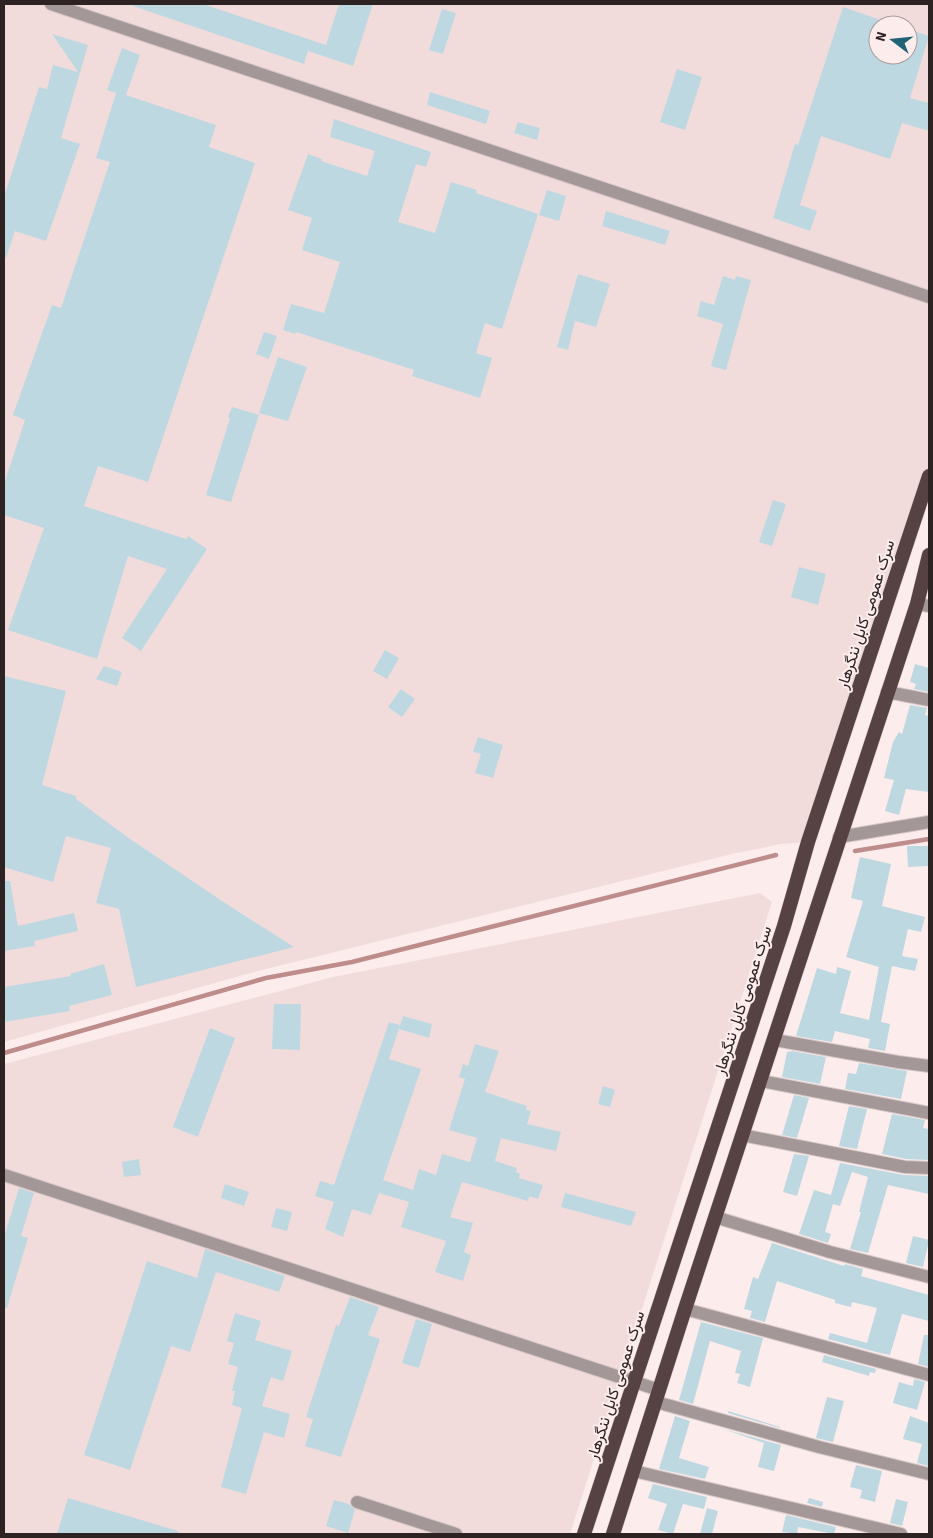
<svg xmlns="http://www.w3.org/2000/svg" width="933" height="1538" viewBox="0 0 933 1538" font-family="'Source Sans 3',Vazirmatn,sans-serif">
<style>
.built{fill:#f2dcdb;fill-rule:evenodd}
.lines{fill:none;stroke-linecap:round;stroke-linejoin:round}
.stream{stroke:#bd8c8b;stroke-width:4.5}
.building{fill:#bdd8e1}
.minor-casing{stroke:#d8c8c8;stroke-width:14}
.trunk-casing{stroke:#d8c8c8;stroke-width:15}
.minor{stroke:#a39797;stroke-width:12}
.trunk{stroke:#564242;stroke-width:14}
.labels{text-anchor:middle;stroke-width:4;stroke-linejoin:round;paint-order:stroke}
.street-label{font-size:16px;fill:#2d2323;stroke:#fdecec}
</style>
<rect width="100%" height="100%" fill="#fdecec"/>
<path class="built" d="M4 4H929V476L808 842 781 844 732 854 258 971 4 1042ZM878 25H908V55H878Z
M760 893 772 902 570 1534H4V1064L333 977Z"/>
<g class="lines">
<path class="stream" d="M855 851 929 839
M4 1053 266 978 352 962 776 855"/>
</g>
<path class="building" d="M133 4H203L326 45 339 4H373L353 66 308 51 304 64 133 6Z
M843 7 878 19V55H908V29L929 36 910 98 929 103V131L902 123 890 159 821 136 800 205 817 211 810 231 773 218 795 144 798 145Z
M442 9 456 13 443 54 429 50Z
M52 34 88 45 61 138 80 144 46 241 15 231 6 258H4V197L39 87 47 89 53 65 78 72Z
M122 48 140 55 126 95 216 125 209 147 255 163 148 482 98 466 84 506 186 539 188 536 207 549 141 651 122 638 167 569 128 556 97 659 8 630 44 528 4 515V484L25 420 13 415 52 305 61 308 110 162 96 158 116 93 107 90Z
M677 69 702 77 685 130 660 122Z
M430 92 490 111 486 124 427 105Z
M334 119 431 152 426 167 416 164 398 222 435 233 451 182 477 190 476 193 538 214 502 329 485 323 476 353 492 358 480 398 412 376 414 370 296 332 295 334 283 330 291 304 324 313 340 262 302 250 312 218 288 210 308 154 322 159 321 161 367 176 375 151 330 137Z
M518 122 540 128 537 140 514 133Z
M547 190 566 196 559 221 539 215Z
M606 211 670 231 665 245 602 226Z
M578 274 610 284 596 327 575 321 568 350 557 347Z
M723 276 735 280 736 276 751 280 726 370 711 366 723 324 697 316 701 301 714 305Z
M264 332 277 336 269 359 256 354Z
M278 357 307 367 288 421 259 413Z
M232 407 259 415 231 502 206 495 230 418 228 417Z
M773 500 786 504 772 546 759 542Z
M799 567 826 574 818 605 791 597Z
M385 650 399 658 387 679 373 671Z
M915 664 929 668V692L914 689 916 684 910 682Z
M104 666 122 672 117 686 96 679Z
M4 676 66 691 42 785 76 796V799L123 834 222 901 294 947 136 987 119 909 96 903 111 848 66 836 53 882 4 867Z
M401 689 415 699 402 717 388 707Z
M910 705 927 708 925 715 929 716V792L906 789 899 815 885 811 894 780 884 778 893 742 899 732 902 734Z
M478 737 503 745 493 778 475 773 481 754 473 752Z
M907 846H929V866L908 867Z
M860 857 891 864 882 906 925 917 921 932 908 929 902 956 918 959 915 971 892 966 881 1022 890 1024 885 1051 868 1048 870 1039 835 1031 832 1042 796 1036 817 968 836 974 837 967 851 971 840 1013 869 1020 879 967 846 957 863 901 851 898Z
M4 881H10L18 926 74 913 78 931 34 941 35 946 4 951Z
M104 964 112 995 69 1006 70 1011 4 1022V987L71 976 70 974Z
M274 1004H301L300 1050 272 1049Z
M403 1016 432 1024 429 1038 399 1029Z
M389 1022 400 1025 389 1059 421 1069 383 1180 413 1190 419 1169 436 1175 442 1154 470 1162 477 1138 449 1130 465 1079 459 1077 463 1064 468 1066 475 1044 499 1051 485 1092 527 1106 526 1110 531 1111 527 1124 561 1132 556 1151 501 1138 495 1161 517 1168 516 1172 520 1174 519 1178 543 1185 538 1199 529 1196 528 1201 462 1182 450 1217 473 1223 464 1252 471 1255 463 1281 435 1272 446 1241 401 1227 409 1202 379 1193 371 1215 352 1209 343 1237 325 1229 334 1202 315 1196 320 1181 334 1185Z
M210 1028 235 1038 198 1137 173 1127Z
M792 1051 826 1057 820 1084 782 1077 787 1052Z
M859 1063 907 1071 901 1099 845 1089 848 1073 856 1074Z
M603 1086 615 1090 610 1107 598 1104Z
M794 1095 809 1098 797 1138 782 1135Z
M849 1106 867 1109 857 1149 839 1146Z
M892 1114 925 1120 923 1128 929 1129V1160L906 1159 882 1154Z
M794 1154 809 1156 797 1196 783 1192Z
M139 1159 141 1175 124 1177 122 1162Z
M840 1163 904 1175 929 1176V1194L888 1185 868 1253 850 1249 861 1212H859L868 1177 852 1172 840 1206 833 1204 825 1232 831 1234 828 1243 799 1234 814 1190 831 1195Z
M225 1184 249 1192 244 1206 221 1198Z
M19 1188 34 1193 21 1236 28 1238 7 1308H4V1237Z
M565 1193 636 1212 631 1226 561 1207Z
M276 1208 292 1212 287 1231 271 1227Z
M913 1236 929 1240 923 1267 906 1263Z
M772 1243 844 1266 845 1264 863 1269 861 1276 929 1295V1321L902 1314 890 1355 880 1353 828 1339 830 1333 867 1343 877 1308 852 1302 851 1307 835 1303V1300L777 1281 765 1322 750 1318 752 1311 744 1309 753 1277 758 1279Z
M205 1249 285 1276 279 1292 216 1272 190 1352 171 1346 130 1470 84 1455 147 1261 197 1278Z
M350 1297 379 1307 368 1335 380 1339 341 1457 305 1446 313 1419 306 1417 336 1325 339 1326Z
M235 1313 261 1321 255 1340 292 1351 283 1381 271 1377 262 1406 290 1414 284 1438 264 1432 246 1494 221 1487 242 1408 232 1405 235 1391H232L238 1367 228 1364 234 1343 227 1341Z
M416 1319 432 1324 419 1368 402 1363Z
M701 1322 763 1338 750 1387 737 1383 740 1374 735 1373 741 1351 710 1341 693 1404 679 1400Z
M924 1335H929V1367L918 1364Z
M824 1355 876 1369 875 1373 870 1372 869 1376 822 1362Z
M914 1379 925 1382 917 1410 893 1403 899 1382 913 1386Z
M827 1397 844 1401 833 1442 816 1438Z
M728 1411 780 1427V1428L728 1413Z
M675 1416 690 1421 679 1458 709 1467 705 1479 659 1469Z
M910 1416 929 1423V1466L917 1463 922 1444 903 1439Z
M723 1429 781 1445 774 1471 758 1467 764 1443Z
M856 1465 882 1471 875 1502 860 1498 862 1490 850 1487Z
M653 1484 707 1497 704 1509 683 1504 673 1534 658 1530 667 1504 648 1498Z
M68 1498 178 1531V1534H57Z
M809 1498 823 1502 822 1507 807 1503Z
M896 1499 908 1502 902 1526 890 1523Z
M334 1500 349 1504 355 1510 348 1533 326 1526Z
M707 1508 718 1511 712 1534H700Z
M786 1515 836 1527 834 1534 798 1527 797 1534 782 1532Z"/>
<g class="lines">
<defs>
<path id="minor" d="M51 4 929 297
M917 604 929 606
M887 692 929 700
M839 837 929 822
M775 1040 898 1062 929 1066
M761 1081 929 1113
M742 1135 905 1167 929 1168
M4 1175 659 1390
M715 1217 830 1252 929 1277
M685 1309 929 1375
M656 1402 819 1447 929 1474
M634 1471 901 1534
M357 1502 456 1534"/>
<path id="trunk" d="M584 1534 784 926 808 842 929 476
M613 1534 685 1309 917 604 929 555"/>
</defs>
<use href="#minor" class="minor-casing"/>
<use href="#trunk" class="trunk-casing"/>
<use href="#minor" class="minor"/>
<use href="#trunk" class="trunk"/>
</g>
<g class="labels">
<g class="street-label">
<text transform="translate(865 614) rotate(-72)" y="6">سرک عمومی کابل ننگرهار</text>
<text transform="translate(742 1000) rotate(-72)" y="6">سرک عمومی کابل ننگرهار</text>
<text transform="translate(615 1385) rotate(-72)" y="6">سرک عمومی کابل ننگرهار</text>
</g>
</g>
<rect width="933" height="1538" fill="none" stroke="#2d2323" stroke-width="10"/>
<g transform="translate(893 40) rotate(286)"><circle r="24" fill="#fdecec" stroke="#aa9c9c"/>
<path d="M0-4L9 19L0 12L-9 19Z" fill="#206276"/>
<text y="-8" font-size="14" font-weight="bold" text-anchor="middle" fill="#2d2323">N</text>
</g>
</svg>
